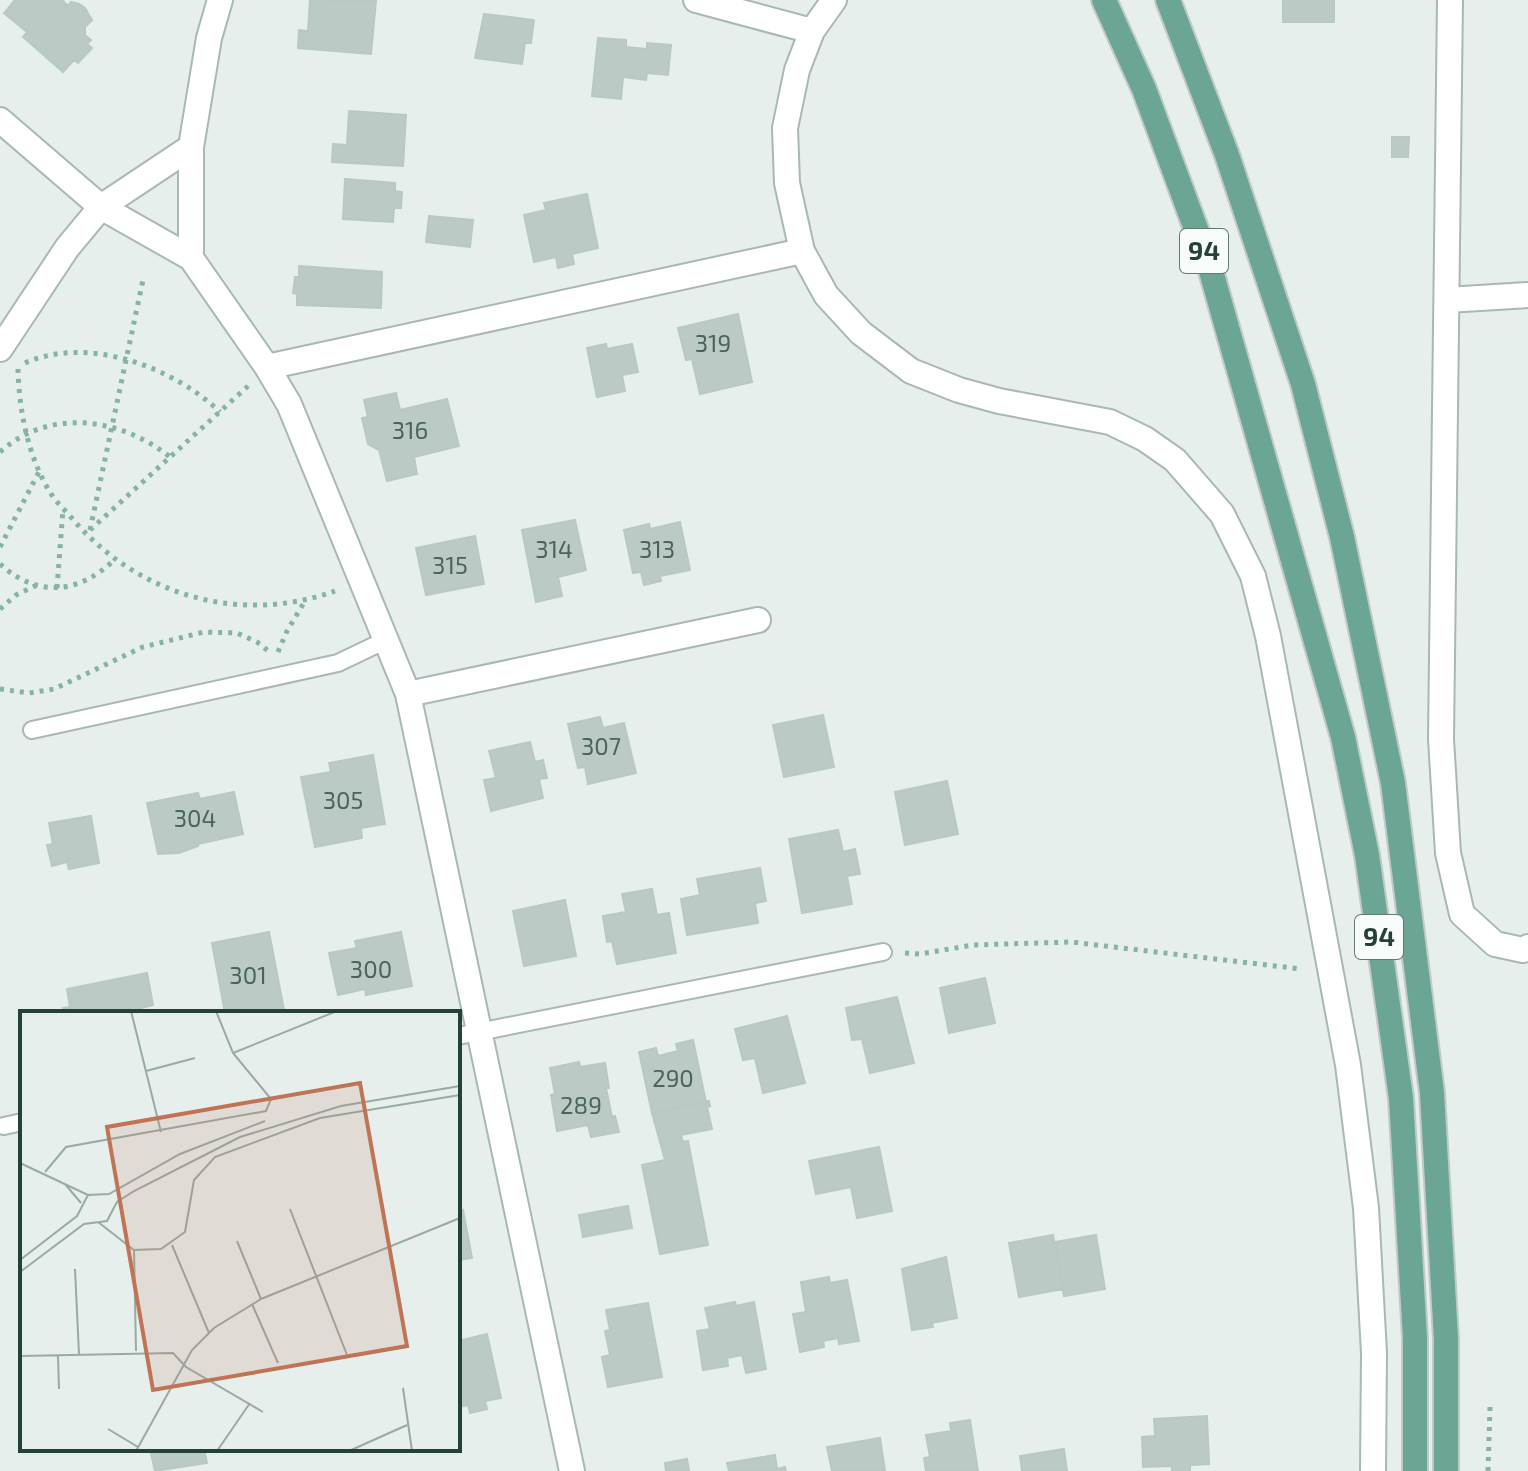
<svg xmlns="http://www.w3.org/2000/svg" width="1528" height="1471" viewBox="0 0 1528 1471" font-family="'Exo 2',sans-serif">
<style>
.building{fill:#bbcac4;stroke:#b8c9c2;stroke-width:2}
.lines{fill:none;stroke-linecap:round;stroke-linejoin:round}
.service-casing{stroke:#a8b8b2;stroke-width:20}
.minor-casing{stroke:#a8b8b2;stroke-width:28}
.primary-casing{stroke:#c2cac8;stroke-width:28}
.path{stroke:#86b3a5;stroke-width:5;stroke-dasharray:4 6;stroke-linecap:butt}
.service{stroke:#fff;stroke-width:16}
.minor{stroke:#fff;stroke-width:24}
.primary{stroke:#6aa596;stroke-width:24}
.labels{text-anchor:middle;stroke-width:7;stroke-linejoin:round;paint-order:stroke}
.number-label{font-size:24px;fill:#4a645c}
.shield{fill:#f7fbf9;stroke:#637a73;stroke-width:2}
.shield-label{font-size:26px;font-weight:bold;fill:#24423a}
.inset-road{fill:none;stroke:#98aaa4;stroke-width:2}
.view{fill:#c07456;fill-opacity:0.15;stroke:#c07456;stroke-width:4}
.inset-edge{fill:none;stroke:#24423a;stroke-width:4}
</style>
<rect width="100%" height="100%" fill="#e6efeb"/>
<path class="building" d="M15 0H62L68 6 71 2 79 4 85 8 92 20 85 27V35L91 40 87 44 92 48 78 63 74 60 63 72 23 37 27 32 4 13Z
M310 0 376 1 371 54 298 48 299 30 308 31Z
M1283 0H1334V22H1283Z
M484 14 534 20 531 43H525L522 64 475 58Z
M598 38 626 40V47L647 49V43L671 45 668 75 647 73 646 80 623 77 621 99 592 96Z
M349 111 406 115 403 166 332 162 333 144 347 145Z
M1392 137H1409L1408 157H1392Z
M345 179 395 183V191L402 192 401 208H394L393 222 343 219Z
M587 194 598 248 572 254 574 264 558 268 556 257 534 262 524 215 546 210 544 203Z
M429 216 473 220 470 247 426 242Z
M299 266 382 272 381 308 297 305V294L293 293 295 277H299Z
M738 314 752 382 700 394 692 359 686 360 678 328Z
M606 344 607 349 632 344 638 372 622 375 625 391 597 397 587 348Z
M396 393 400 410 447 399 459 446 414 457 417 474 387 481 379 450 368 444 362 418 368 417 364 400Z
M575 520 586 570 558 577 562 596 536 602 522 530Z
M680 522 690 570 660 576 661 581 644 585 641 572 633 573 624 530 649 524 650 529Z
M475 536 484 584 426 595 416 548Z
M823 715 834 767 784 777 773 725Z
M600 717 603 728 624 723 636 773 588 784 585 767 578 768 568 724Z
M530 742 535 762 543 760 547 778 539 779 543 798 491 811 484 780 496 778 489 751Z
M373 755 385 824 361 828 362 838 315 847 301 777 331 772 329 763Z
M947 781 958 834 905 845 895 792Z
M234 792 243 834 198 844V846L179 853 158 854 147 803 198 793 200 799Z
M91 816 99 863 69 869 67 862 52 866 47 845 53 844 49 823Z
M838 830 843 852 855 849 860 874 847 876 852 904 802 913 789 839Z
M760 868 766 901 755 903 758 923 687 935 681 899 700 895 697 879Z
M652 889 657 915 669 913 676 953 617 964 612 941 607 942 603 916 626 912 622 894Z
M565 900 576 956 524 966 513 911Z
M269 932 284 1010 267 1013H239L238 1010 225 1013 212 943Z
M401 932 412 986 366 995 365 989 338 995 329 953 357 948 355 941Z
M147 973 153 1005 122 1013H64L63 1008 70 1007 67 989Z
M985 978 995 1023 949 1033 940 988Z
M897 997 914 1063 870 1073 862 1039 852 1040 846 1008Z
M787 1016 805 1083 763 1093 755 1058 743 1060 735 1029Z
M693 1040 706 1102 652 1113 639 1052 656 1048 658 1056 678 1051 676 1044Z
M579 1062 580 1067 605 1063 609 1088H606L612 1117 615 1116 619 1132 591 1137 588 1125 557 1131 551 1095 555 1094 550 1068Z
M709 1101 710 1106 707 1107 712 1129 681 1135 683 1142 688 1141 708 1245 660 1254 642 1165 665 1160 652 1113Z
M879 1147 892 1211 857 1218 851 1187 816 1194 809 1161Z
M628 1206 632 1228 583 1237 579 1215Z
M463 1210 472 1258 458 1260V1211Z
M1053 1235 1063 1289 1019 1297 1009 1243Z
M1096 1235 1105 1289 1064 1296 1055 1242Z
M946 1257 957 1318 932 1323 933 1327 912 1330 902 1269Z
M829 1277 830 1283 847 1280 859 1341 839 1344 838 1338 823 1341 824 1347 800 1352 793 1314 806 1312 801 1282Z
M735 1302 736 1306 754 1302 766 1369 746 1373 742 1355 727 1358 728 1366 703 1370 697 1331 710 1329 705 1308Z
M648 1303 662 1377 608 1387 602 1357 610 1355 605 1331 610 1330 606 1310Z
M487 1334 501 1398 485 1401 487 1409 470 1413 468 1405 458 1407V1341Z
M1207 1416 1209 1464 1190 1465V1471H1172V1466L1143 1467 1142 1437 1155 1436 1154 1419Z
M970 1420 978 1471H926L924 1458 930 1457 926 1435 951 1431 950 1423Z
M880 1438 885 1471H832L827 1447Z
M150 1449H204L207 1463 155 1471Z
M1064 1449 1067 1471H1022L1020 1456Z
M775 1455 777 1469 785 1467 786 1471H729L727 1463Z
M687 1459 689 1471H666L665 1463Z"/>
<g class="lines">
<defs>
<path id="service" d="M32 730 338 663 386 640
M458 1036 883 952
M4 1126 22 1122"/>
<path id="minor" d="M696 0 812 31
M834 0 812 31 797 70 785 128 787 183 802 251 826 295 861 333 911 371 959 390 999 401 1110 422 1145 439 1175 460 1222 514 1253 576 1268 636 1348 1065 1366 1208 1374 1353 1373 1471
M1450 0 1441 739 1448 853 1462 914 1495 944 1523 950 1528 947
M0 120 101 207 191 258 267 367 289 404 408 694 572 1471
M191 147V258
M1447 300 1528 295
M0 349 67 248 101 207 191 147 209 38 220 0
M267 367 802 251
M408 694 758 620"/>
<path id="primary" d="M1104 0 1144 89 1209 264 1343 737 1367 855 1401 1098 1415 1338V1471
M1168 0 1227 155 1303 384 1342 537 1393 783 1432 1093 1446 1339V1471"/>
</defs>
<use href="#service" class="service-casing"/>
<use href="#minor" class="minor-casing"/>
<use href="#primary" class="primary-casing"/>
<path class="path" d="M25 363C88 335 173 367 220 412
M18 369C19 410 28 457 50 492 55 501 63 508 70 516 135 594 237 626 335 591
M0 452C50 407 121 418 170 457
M90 530 143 280
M90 530 248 386
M0 547 40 470
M0 564C37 598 79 594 114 560
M57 588 63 509
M0 609 16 595 35 586
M278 652 287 631 305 601
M0 689 29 693 54 689 143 647 204 632 237 633 257 642 272 654
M905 953 920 954 973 945 1071 942 1301 969
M1488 1471 1490 1407"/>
<use href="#service" class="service"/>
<use href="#minor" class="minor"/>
<use href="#primary" class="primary"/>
</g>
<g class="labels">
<g class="number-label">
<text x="713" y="352">319</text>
<text x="410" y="439">316</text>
<text x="554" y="558">314</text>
<text x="657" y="558">313</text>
<text x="450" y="574">315</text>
<text x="601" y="755">307</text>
<text x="343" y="809">305</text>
<text x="195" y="827">304</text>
<text x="371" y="978">300</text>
<text x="248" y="984">301</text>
<text x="673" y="1087">290</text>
<text x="581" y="1114">289</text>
</g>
<g class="shield">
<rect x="1180" y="229" width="48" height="44" rx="6"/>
<rect x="1355" y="915" width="48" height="44" rx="6"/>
</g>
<g class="shield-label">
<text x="1204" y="260">94</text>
<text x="1379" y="946">94</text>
</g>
</g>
<g transform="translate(20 1011)">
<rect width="440" height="440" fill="#e6efeb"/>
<path class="inset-road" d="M111 0 141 121M213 42 317 0M126 60 175 47M0 152 68 184M25 161 46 136 246 100 251 88 213 42 196 0M45 173 61 192M270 198 327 344M78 211 114 239 141 238 165 221 174 169 195 146 300 107 440 84M217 230 241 288M152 234 189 322M114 239 116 340M0 249 57 205 68 184 89 183 160 143 245 110M55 258 59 343M0 261 64 213 87 210 97 191 114 180 220 126 321 95 440 75M232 293 258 352M0 345 153 342 166 356 243 401M38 345 39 378M383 377 392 440M88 418 118 436M116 440 172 339 194 317 241 288 440 207M197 440 230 392M329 440 387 414"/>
<path class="view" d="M340 72 387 335 133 379 87 116Z"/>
<rect width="440" height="440" class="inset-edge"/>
</g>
</svg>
